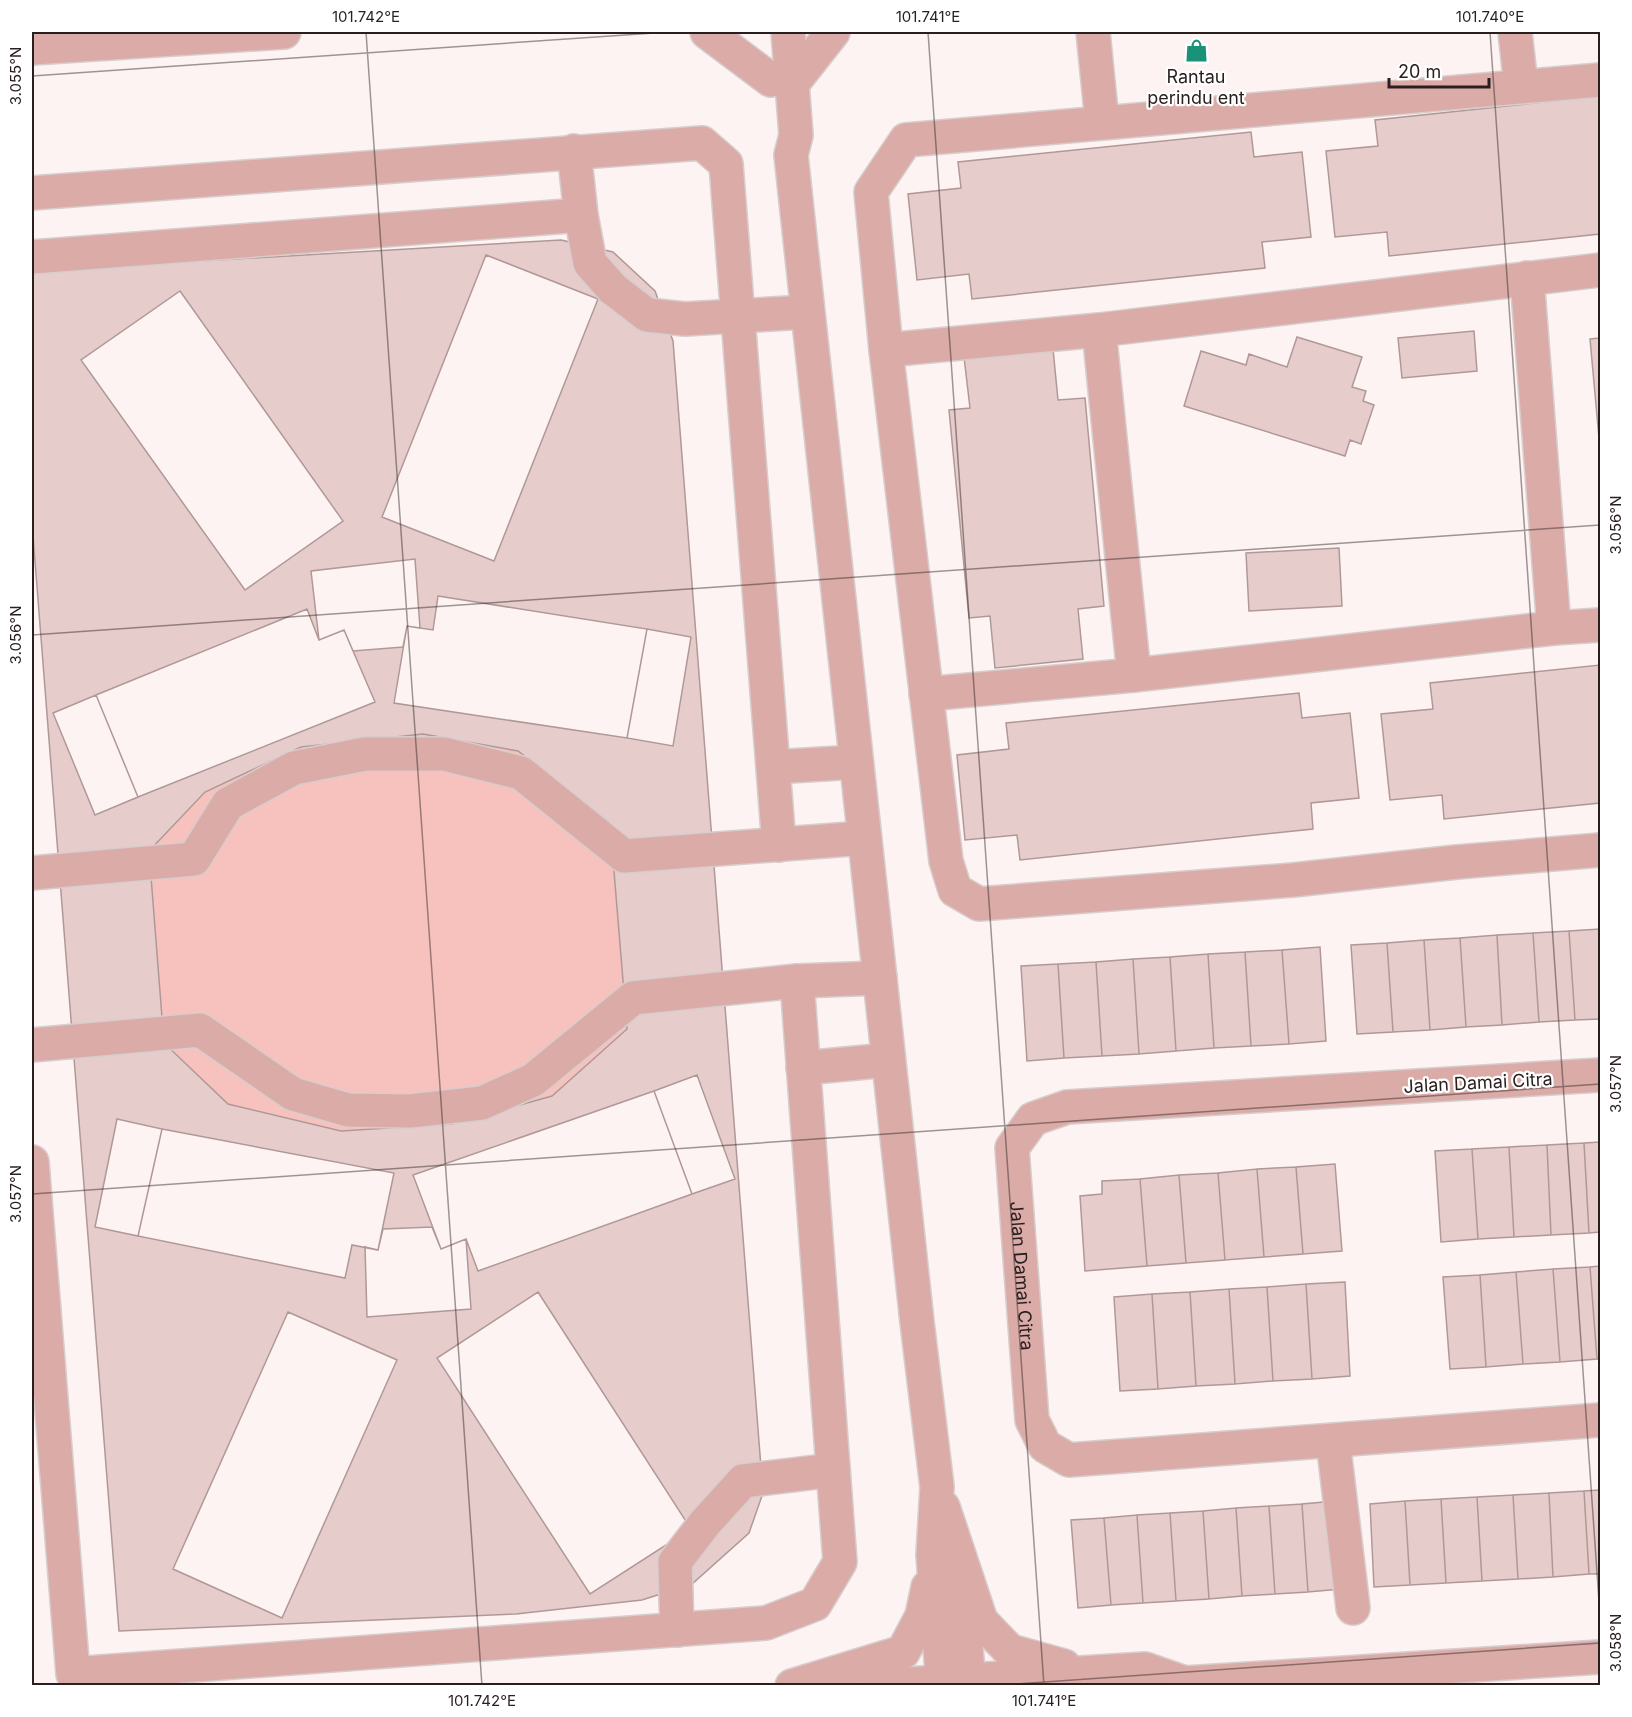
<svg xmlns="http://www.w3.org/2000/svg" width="1632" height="1717" viewBox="0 0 1632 1717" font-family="Inter,sans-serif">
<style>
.green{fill:#f7c2be}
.building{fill:#e6cdcb;stroke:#b09897;stroke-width:1.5;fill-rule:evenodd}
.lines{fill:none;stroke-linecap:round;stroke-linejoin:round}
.minor-casing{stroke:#d7cdcc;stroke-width:36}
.minor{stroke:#dbaba8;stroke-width:33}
.ticks{fill:none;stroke:#281f1e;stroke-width:1.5;stroke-opacity:0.45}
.labels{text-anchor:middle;stroke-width:4.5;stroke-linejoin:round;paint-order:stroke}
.poi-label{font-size:18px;fill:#281f1e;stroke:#fff}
.street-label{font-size:18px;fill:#281f1e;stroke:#fff}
.neatline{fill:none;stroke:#281f1e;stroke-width:2}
.ticks-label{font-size:15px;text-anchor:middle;fill:#281f1e}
</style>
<rect width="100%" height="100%" fill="#fdf3f2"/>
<path class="green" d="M423 734 518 751 610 823 627 1029 552 1096 452 1124 341 1131 228 1104 164 1043 149 851 205 792 301 747Z"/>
<path class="building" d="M1600 96V234L1389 256 1387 232 1335 237 1326 151 1378 146 1375 120Z
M1251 132 1254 157 1302 152 1311 237 1262 242 1265 268 972 299 969 274 917 280 908 194 961 188 958 162Z
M561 240 613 252 655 291 673 341 763 1493 749 1533 692 1584 642 1600 516 1614 119 1631 32 523V271ZM423 734 518 751 610 823 627 1029 552 1096 452 1124 341 1131 228 1104 164 1043 149 851 205 792 301 747Z
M486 255 598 299 494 561 382 517Z
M180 291 343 521 245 590 81 360Z
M1474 331 1477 371 1402 378 1398 338Z
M1297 337 1362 357 1352 387 1366 391 1363 401 1374 405 1361 444 1350 440 1345 456 1184 406 1201 351 1246 365 1249 354 1287 367Z
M1600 338V449L1590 339Z
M1053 349 1058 400 1085 398 1104 606 1078 609 1083 659 995 668 990 616 969 618 949 410 970 408 964 357Z
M1339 548 1342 606 1249 611 1246 553Z
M415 559 420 628 407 626 403 647 353 651 344 630 319 640 311 571Z
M438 596 647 629 627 738 394 703 407 626 433 630Z
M307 609 319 640 344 630 375 702 138 797 96 695Z
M647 629 691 637 673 746 627 738Z
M1600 665V803L1444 819 1442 795 1390 800 1381 714 1433 709 1430 683Z
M1299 693 1302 718 1350 713 1359 798 1311 803 1313 829 1020 860 1017 835 965 840 957 755 1009 749 1006 723Z
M96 695 138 797 95 815 53 713Z
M1600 929V1019L1575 1020 1569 931Z
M1569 931 1575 1020 1539 1022 1533 933Z
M1533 933 1539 1022 1502 1025 1497 935Z
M1497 935 1502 1025 1466 1027 1460 938Z
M1460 938 1466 1027 1430 1030 1424 940Z
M1424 940 1430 1030 1393 1032 1387 943Z
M1387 943 1393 1032 1357 1034 1351 945Z
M1320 947 1326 1041 1289 1044 1282 950Z
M1282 950 1289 1044 1251 1046 1245 952Z
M1245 952 1251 1046 1214 1048 1208 954Z
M1208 954 1214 1048 1176 1051 1170 957Z
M1170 957 1176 1051 1139 1054 1133 959Z
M1133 959 1139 1054 1102 1056 1096 962Z
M1096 962 1102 1056 1064 1058 1058 964Z
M1058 964 1064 1058 1027 1061 1021 966Z
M697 1075 735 1179 692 1194 654 1091Z
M654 1091 692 1194 478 1271 466 1239 441 1249 413 1175Z
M117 1119 162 1129 138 1236 95 1227Z
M162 1129 394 1173 378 1250 352 1245 345 1278 138 1236Z
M1600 1142V1232L1589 1233 1584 1143Z
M1584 1143 1589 1233 1551 1235 1547 1145Z
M1547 1145 1551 1235 1514 1237 1509 1147Z
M1509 1147 1514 1237 1478 1239 1472 1149Z
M1472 1149 1478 1239 1441 1242 1435 1151Z
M1335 1164 1342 1251 1303 1254 1296 1167Z
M1296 1167 1303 1254 1264 1257 1257 1169Z
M1257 1169 1264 1257 1225 1260 1218 1173Z
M1218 1173 1225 1260 1186 1263 1179 1175Z
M1179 1175 1186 1263 1147 1266 1140 1179Z
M1140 1179 1147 1266 1085 1271 1080 1196 1102 1194V1181Z
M432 1227 441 1249 466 1239 471 1309 367 1317 365 1247 378 1250 383 1229Z
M1600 1266V1359H1597L1590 1267Z
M1590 1267 1597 1359 1560 1362 1553 1269Z
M1553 1269 1560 1362 1523 1364 1516 1272Z
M1516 1272 1523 1364 1486 1367 1480 1275Z
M1480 1275 1486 1367 1450 1369 1443 1277Z
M1345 1282 1350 1376 1312 1379 1306 1284Z
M1306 1284 1312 1379 1273 1381 1267 1287Z
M1267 1287 1273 1381 1235 1384 1229 1289Z
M1229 1289 1235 1384 1196 1386 1190 1292Z
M538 1292 691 1529 590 1594 437 1358Z
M1190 1292 1196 1386 1158 1389 1152 1294Z
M1152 1294 1158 1389 1120 1391 1114 1297Z
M288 1312 397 1360 282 1618 173 1569Z
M1600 1490V1574H1589L1584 1491Z
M1584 1491 1589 1574 1553 1577 1549 1493Z
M1549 1493 1553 1577 1518 1579 1513 1495Z
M1513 1495 1518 1579 1482 1581 1477 1497Z
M1477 1497 1482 1581 1446 1583 1441 1499Z
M1441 1499 1446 1583 1410 1585 1405 1501Z
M1335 1501 1341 1589 1308 1592 1302 1504Z
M1405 1501 1410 1585 1374 1587 1370 1504Z
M1302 1504 1308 1592 1275 1594 1269 1506Z
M1269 1506 1275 1594 1242 1596 1236 1508Z
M1236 1508 1242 1596 1209 1599 1203 1511Z
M1203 1511 1209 1599 1176 1601 1170 1513Z
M1170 1513 1176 1601 1143 1603 1137 1515Z
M1137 1515 1143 1603 1111 1605 1104 1518Z
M1104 1518 1111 1605 1078 1608 1071 1520Z"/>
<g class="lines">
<defs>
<g id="minor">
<path d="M707 32 771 80"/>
<path d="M788 32 796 135 791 155 917 1322 937 1487 933 1555 943 1686"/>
<path d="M1093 32 1102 121"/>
<path d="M1515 32 1521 86"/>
<path d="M32 48 284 32"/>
<path d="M1600 80 906 140 871 192 886 350 946 861 955 890 979 904 1293 880 1457 862 1600 850"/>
<path d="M792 84 833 32"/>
<path d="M32 193 702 143 726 164 779 845"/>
<path d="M581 215 590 263 613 289 647 315 685 319 807 312"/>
<path d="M32 257 581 215 574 151"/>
<path d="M1527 278 1554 628"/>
<path d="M1099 330 1134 675"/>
<path d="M886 350 1099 330 1600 270"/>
<path d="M926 694 1134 675 1554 628 1600 625"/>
<path d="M773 767 856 762"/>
<path d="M32 873 194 859 228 804 294 768 365 754H444L521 773 624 856 864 838"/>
<path d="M32 1045 200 1030 293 1094 348 1110 410 1111 482 1103 533 1080 633 998 797 981 880 978"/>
<path d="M803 1068 888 1060"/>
<path id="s1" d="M1600 1075 1067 1107 1033 1119 1012 1148 1032 1420 1045 1446 1069 1460 1600 1420"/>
<path d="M32 1162 73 1674 766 1623 815 1604 840 1562 797 981"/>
<path d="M1333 1441 1353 1608"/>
<path d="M943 1507 981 1621 1010 1651 1064 1666"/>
<path d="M962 1595 969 1686"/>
<path d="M677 1630 675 1562 705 1523 743 1481 833 1470"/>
<path d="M792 1686 903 1652 922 1616 928 1587"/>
<path d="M876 1686 1145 1669 1185 1683"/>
<path d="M1179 1686 1185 1683 1600 1657"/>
</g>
</defs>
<use href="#minor" class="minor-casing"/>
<use href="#minor" class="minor"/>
</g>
<path class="ticks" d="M366 32 482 1686M928 32 1044 1686M1490 32 1600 1616M32 76 669 32M32 635 1600 525M32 1194 1600 1084M989 1686 1600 1643"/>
<defs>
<symbol id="shop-bare" viewBox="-9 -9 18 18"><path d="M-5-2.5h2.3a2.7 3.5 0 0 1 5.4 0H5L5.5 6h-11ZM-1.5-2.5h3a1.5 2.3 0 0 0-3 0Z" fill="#199277" stroke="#fff" stroke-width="2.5" paint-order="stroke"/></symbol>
</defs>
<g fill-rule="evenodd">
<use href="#shop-bare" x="1180" y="34" width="33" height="33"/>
</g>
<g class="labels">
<g class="poi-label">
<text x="1196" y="83">Rantau<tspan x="1196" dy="21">perindu ent</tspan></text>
</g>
<g class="street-label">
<text transform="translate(1478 1083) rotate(-3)" y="6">Jalan Damai Citra</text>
<text dy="6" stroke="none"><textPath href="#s1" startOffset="734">Jalan Damai Citra</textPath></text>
</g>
</g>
<rect width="1632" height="1717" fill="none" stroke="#ffffff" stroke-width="66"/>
<path d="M1389 78v9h100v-9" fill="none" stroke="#281f1e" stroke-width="3"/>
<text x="1398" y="78" font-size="18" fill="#281f1e" stroke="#ffffff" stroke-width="4.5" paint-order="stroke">20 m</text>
<rect x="33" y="33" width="1566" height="1651" class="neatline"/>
<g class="ticks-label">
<text x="366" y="22">101.742°E</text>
<text x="928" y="22">101.741°E</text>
<text x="1490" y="22">101.740°E</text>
<text transform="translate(16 76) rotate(-90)" y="5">3.055°N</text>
<text transform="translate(1616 525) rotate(-90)" y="5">3.056°N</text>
<text transform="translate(16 635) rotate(-90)" y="5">3.056°N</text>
<text transform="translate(1616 1084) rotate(-90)" y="5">3.057°N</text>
<text transform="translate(16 1194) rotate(-90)" y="5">3.057°N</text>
<text transform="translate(1616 1643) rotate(-90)" y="5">3.058°N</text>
<text x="482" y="1706">101.742°E</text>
<text x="1044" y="1706">101.741°E</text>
</g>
</svg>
